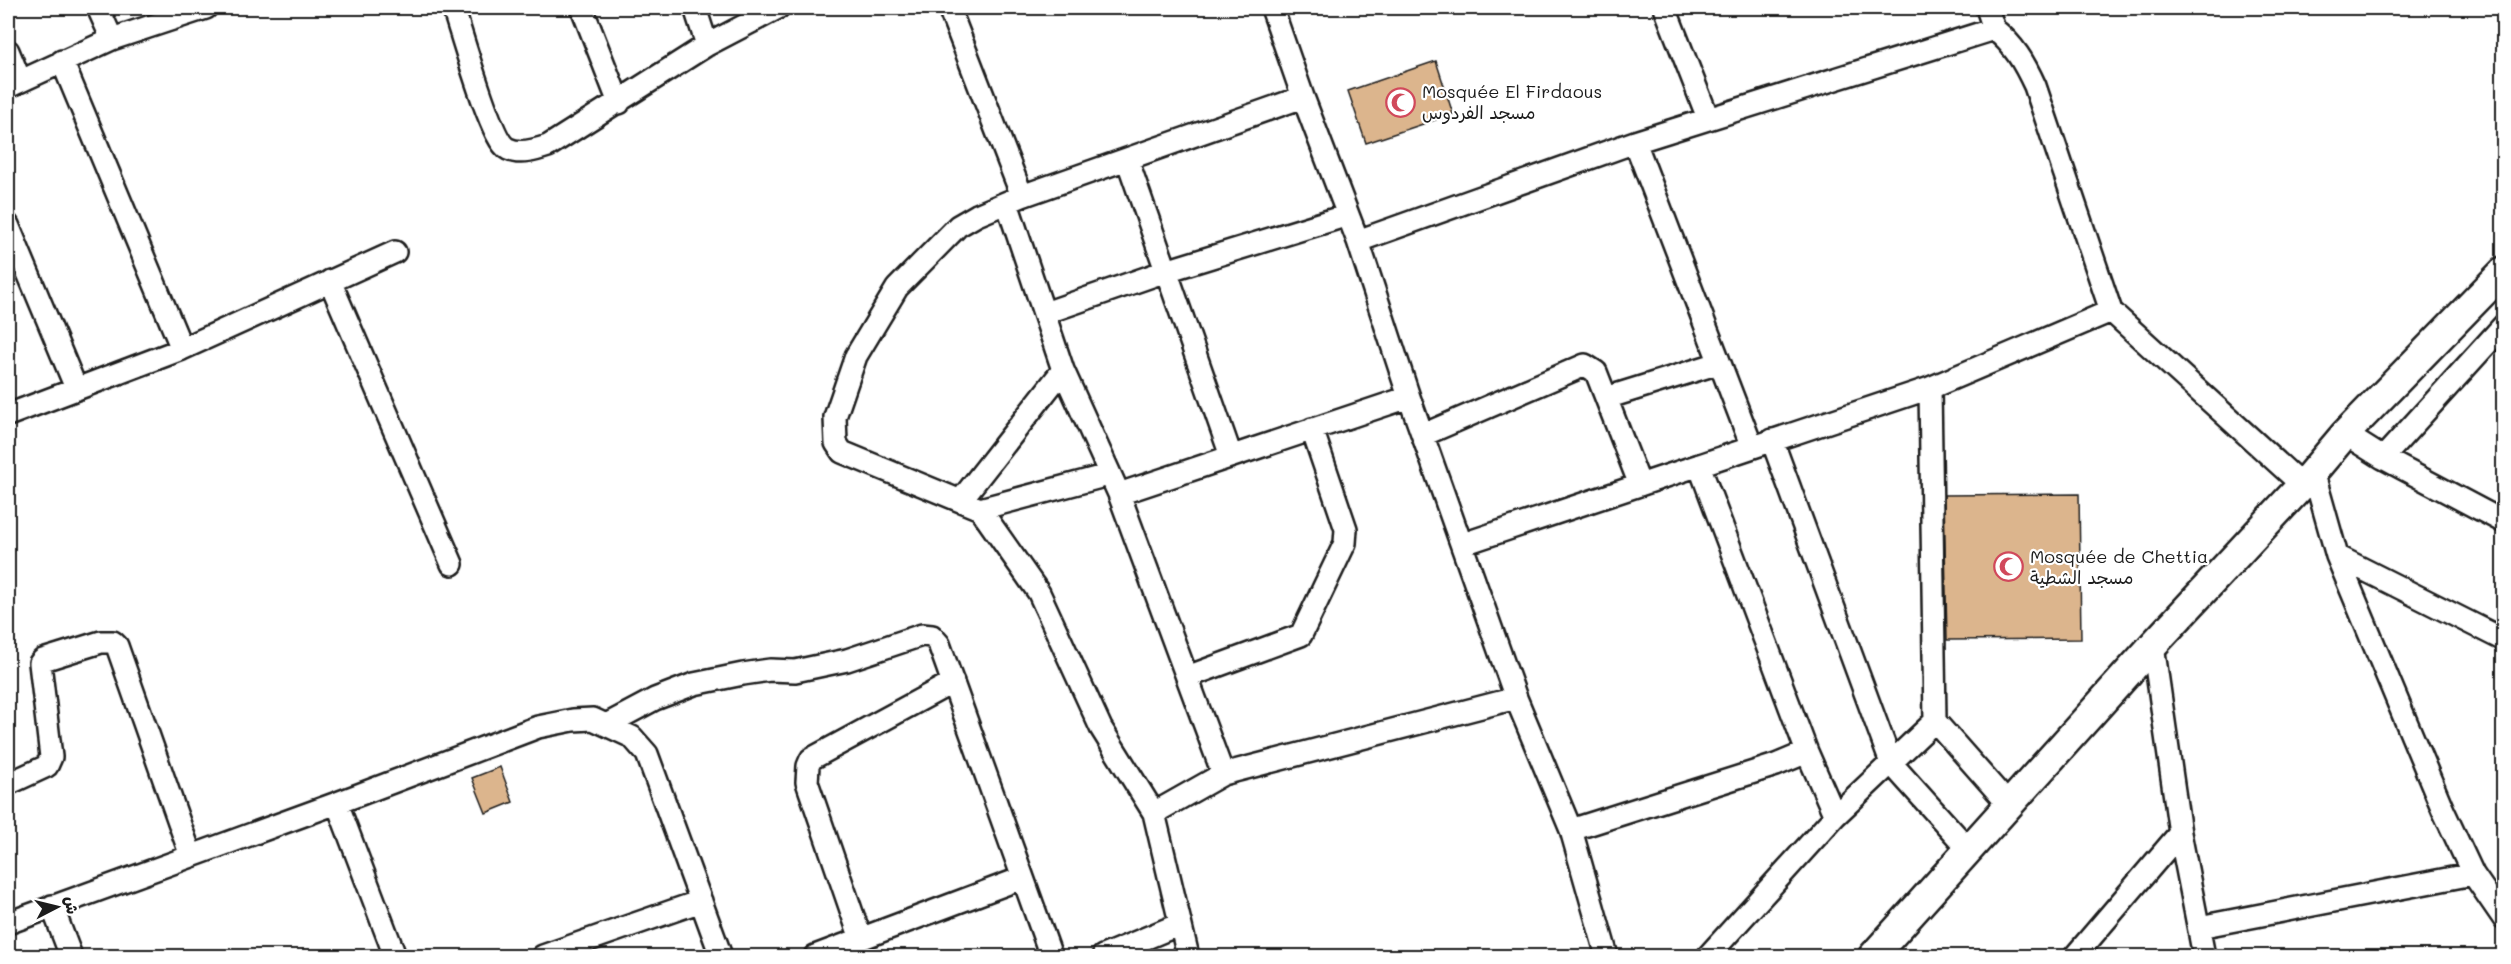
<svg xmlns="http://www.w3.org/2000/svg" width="2511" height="964" viewBox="0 0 2511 964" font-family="Mali,'Playpen Sans Arabic',sans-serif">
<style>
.building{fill:#dcb58d;stroke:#1c1c1c;stroke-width:1.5}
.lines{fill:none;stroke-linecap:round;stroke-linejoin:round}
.street-casing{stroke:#1c1c1c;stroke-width:26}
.secondary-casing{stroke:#1c1c1c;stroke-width:33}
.street{stroke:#fff;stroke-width:21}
.secondary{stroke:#fff;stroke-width:28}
.labels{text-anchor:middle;stroke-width:4.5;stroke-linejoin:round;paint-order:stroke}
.poi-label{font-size:18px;fill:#1c1c1c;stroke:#fff;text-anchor:start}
</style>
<rect width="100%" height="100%" fill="#fff"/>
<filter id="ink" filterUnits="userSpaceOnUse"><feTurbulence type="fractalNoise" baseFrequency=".0167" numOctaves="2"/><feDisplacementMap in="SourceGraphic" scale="12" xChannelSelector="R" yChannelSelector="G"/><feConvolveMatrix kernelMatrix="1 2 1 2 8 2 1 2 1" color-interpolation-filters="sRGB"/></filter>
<g filter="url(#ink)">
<path class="building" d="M1436 61 1453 114 1366 143 1348 91Z
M2079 494 2081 639 1947 640 1944 495Z
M500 767 513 802 486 813 472 778Z"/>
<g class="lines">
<defs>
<path id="street" d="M98 8 112 39
M453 8C461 31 491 141 508 149 520 155 536 150 548 146L707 45 778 8
M582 8 619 103
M695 8 707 45
M949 8 1022 196 1303 97
M1272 8 1303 97 1358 241 1409 397 1516 698 1571 830 1607 956
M1665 8 1708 118
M1987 8 1994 29
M8 51 20 80
M8 87 112 39 206 8
M1635 142 1752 447
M1127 159 1231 456
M1022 196 977 215 958 226 897 288 856 356 835 417 836 443 842 452 980 509 1108 475
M1007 203 1063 370 1119 494 1223 774 1516 698
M8 225 76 388
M1358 241 1635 142 1994 29C2014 45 2024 62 2035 86L2111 311 2302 485
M330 281 452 564
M1045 313 1166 271 1348 215
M182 349 395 252
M1606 398 1719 363
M8 415 182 349 62 61
M2345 434 2383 458 2504 522
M1423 435 1585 365 1596 372 1640 485
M1772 440 1891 763 1970 851
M2383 458 2504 325
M1699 465 1807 752 1835 816
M2313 471 2337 556 2443 810 2473 874 2504 919
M1119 494 1409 397
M961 500 1063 370
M980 509 1039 593 1101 728 1154 813
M1463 544 1930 388 2111 311
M2337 556 2504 640
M2153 645 2180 833 2204 956
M1187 677 1301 635 1345 543 1346 529 1312 429
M1935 721 2010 806
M606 725 655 699 694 684 743 674 770 670 795 671 847 660 922 635 932 636 939 644 1051 956
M8 784 47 766 51 757 40 663 43 660 101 642H113L117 646 191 856
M337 803 395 956
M1571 830 1776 765 1807 752
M52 906 71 956
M8 923 337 803 538 727 573 720 593 719 632 737 647 754 721 956
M2199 927 2473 874
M861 939 807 782 808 766 811 759 953 682
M543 956 701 901
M815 956 1022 878
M1103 956 1180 924
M1188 956 1154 813 1223 774
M1708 956 1835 816 1935 721 1930 388
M2075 956 2180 833"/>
<path id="secondary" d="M1873 956 2153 645 2302 485 2345 434 2504 271"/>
</defs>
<use href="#street" class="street-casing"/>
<use href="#secondary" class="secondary-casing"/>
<use href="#street" class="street"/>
<use href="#secondary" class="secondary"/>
</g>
</g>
<defs>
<symbol id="mosque-ring" viewBox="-11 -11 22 22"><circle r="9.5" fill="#fff" stroke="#d1495b" stroke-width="1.5"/><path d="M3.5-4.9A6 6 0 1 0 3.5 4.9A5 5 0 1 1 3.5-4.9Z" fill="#d1495b"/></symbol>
</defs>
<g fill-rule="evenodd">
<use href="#mosque-ring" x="1384" y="86" width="33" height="33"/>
<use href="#mosque-ring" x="1992" y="550" width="33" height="33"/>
</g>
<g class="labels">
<g class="poi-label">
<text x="1422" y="98">Mosquée El Firdaous<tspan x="1422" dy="21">مسجد الفردوس</tspan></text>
<text x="2030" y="563">Mosquée de Chettia<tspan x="2030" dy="21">مسجد الشطية</tspan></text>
</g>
</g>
<rect width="2511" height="964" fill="none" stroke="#fff" stroke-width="30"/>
<rect x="15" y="15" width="2481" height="934" fill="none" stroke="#1c1c1c" stroke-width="2" filter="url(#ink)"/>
<g transform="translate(57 907) rotate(83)" stroke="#ffffff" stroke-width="4.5" paint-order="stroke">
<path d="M0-4.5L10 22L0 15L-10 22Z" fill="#1c1c1c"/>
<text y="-9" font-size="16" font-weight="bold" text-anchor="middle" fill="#1c1c1c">ش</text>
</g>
</svg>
